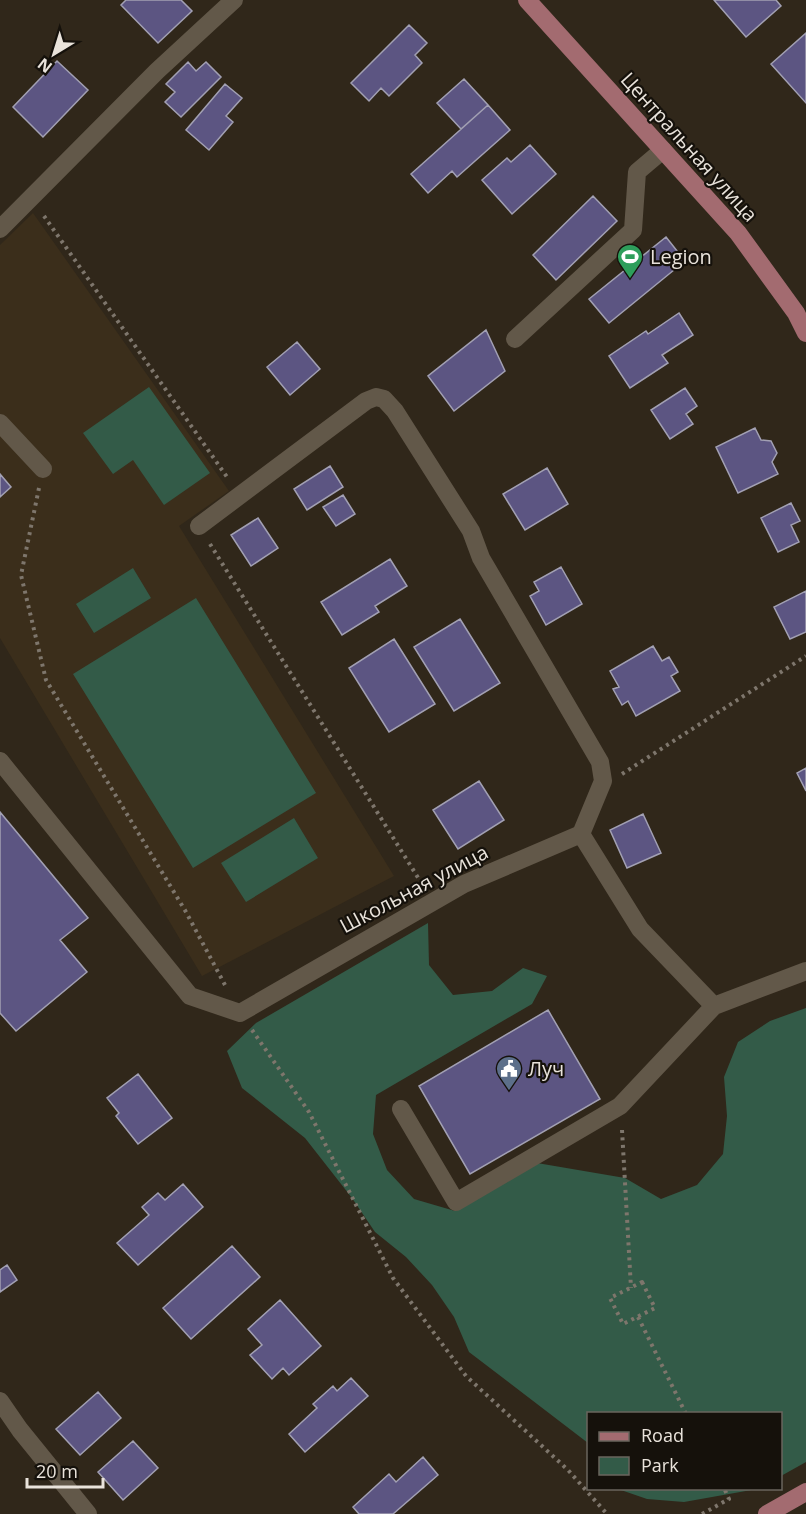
<svg xmlns="http://www.w3.org/2000/svg" width="806" height="1514" viewBox="0 0 806 1514" font-family="'Open Sans',sans-serif">
<style>
.built{fill:#3b2e1b}
.green{fill:#335b48}
.building{fill:#5c5582;stroke:#a2a0b3;stroke-width:1.5}
.lines{fill:none;stroke-linecap:round;stroke-linejoin:round}
.path{stroke:#7e766c;stroke-width:4;stroke-dasharray:3 4.5;stroke-linecap:butt}
.minor{stroke:#625849;stroke-width:18}
.major{stroke:#a36b70;stroke-width:18}
.labels{text-anchor:middle;stroke-width:4.5;stroke-linejoin:round;paint-order:stroke}
.street-label{font-size:20px;fill:#e9e3db;stroke:#15110b}
.poi-label{font-size:20px;fill:#e9e3db;stroke:#15110b;text-anchor:start}
</style>
<rect width="100%" height="100%" fill="#30271a"/>
<path class="built" d="M33 213 229 491 179 526 394 876 202 976 0 638V245Z"/>
<path class="green" d="M149 387 210 473 164 505 133 460 113 474 83 433Z
M133 568 151 598 94 633 76 604Z
M196 598 316 793 193 868 73 674Z
M294 818 318 858 246 902 221 863Z
M428 923 429 965 453 995 492 991 523 968 547 976 532 1004 376 1095 373 1134 387 1170 414 1199 455 1211 537 1163 625 1178 661 1199 697 1185 723 1154 727 1116 724 1077 738 1042 770 1021 806 1008V1462L781 1476 780 1414H588V1443L469 1352 454 1317 432 1285 406 1257 375 1232 352 1198 305 1138 242 1088 227 1051 256 1023Z
M618 1489H757L684 1502 647 1499Z"/>
<path class="building" d="M126 0H181L192 11 158 43 121 5Z
M714 0H776L781 6 746 37Z
M409 25 427 43 415 55 422 63 389 96 381 88 369 101 351 83Z
M806 33V103L771 64Z
M57 61 88 90 43 137 13 107Z
M188 62 196 71 206 62 221 77 181 117 165 102 175 92 166 84Z
M464 79 488 105 461 129 437 103Z
M225 84 242 98 226 116 233 122 209 150 186 130Z
M488 105 510 130 457 177 452 171 428 193 411 174Z
M530 145 556 174 512 214 482 180 507 158 511 162Z
M593 196 617 221 556 280 533 255Z
M666 237 685 261 609 323 589 299Z
M679 313 693 335 662 355 668 363 630 388 609 356 646 331 648 334Z
M486 330 505 371 454 411 428 376Z
M297 342 320 369 290 395 267 367Z
M685 388 697 406 686 414 693 424 670 439 651 410Z
M755 428 761 440 771 441 777 453 772 462 778 474 738 493 716 447Z
M330 466 343 487 307 510 294 489Z
M547 468 568 504 525 530 503 494Z
M0 474 11 487 0 497Z
M343 495 355 514 336 526 323 507Z
M791 503 800 521 791 525 799 542 778 552 761 518Z
M258 518 278 548 251 566 231 535Z
M390 559 407 586 375 606 379 612 342 635 321 602Z
M561 567 582 604 546 625 530 596 539 591 534 582Z
M806 591V632L790 639 774 607Z
M460 619 500 683 454 711 414 647Z
M394 639 435 704 389 732 349 668Z
M653 646 662 661 669 657 678 672 671 676 680 691 636 716 628 701 622 705 613 689 619 687 610 671Z
M806 768V791L797 773Z
M479 781 504 820 458 849 433 810Z
M0 812 88 918 60 940 87 972 16 1031 0 1013Z
M643 814 661 853 627 868 610 830Z
M548 1010 600 1099 470 1174 419 1086Z
M138 1074 172 1118 138 1144 116 1116 119 1113 107 1098Z
M183 1184 203 1207 138 1265 117 1243 149 1215 142 1207 158 1193 165 1200Z
M232 1246 260 1277 191 1339 163 1308Z
M7 1265 17 1280 0 1292V1270Z
M280 1300 321 1346 289 1375 283 1368 272 1379 250 1355 262 1345 248 1329Z
M351 1378 368 1396 305 1452 289 1434 317 1408 313 1404 333 1386 337 1391Z
M98 1392 121 1418 80 1455 56 1429Z
M133 1441 158 1468 123 1500 98 1472Z
M423 1457 438 1475 393 1514H359L353 1507 389 1474 396 1482Z"/>
<g class="lines">
<path class="path" d="M44 216 227 477
M39 488 21 575 46 680 186 912 225 985
M210 544 422 884
M622 774 806 656
M252 1030 309 1112 393 1278 466 1376 568 1470 607 1514
M622 1130 631 1288
M642 1282 655 1308 623 1324 610 1298Z
M638 1317 686 1414
M702 1514 729 1499 724 1488"/>
<path class="minor" d="M0 229 157 71 234 0
M515 339 633 230 637 172 663 150
M0 423 43 469
M199 526 366 401 376 397 384 399 395 411 471 531 481 558 600 762 603 781 581 834
M0 761 190 996 240 1013 464 884 581 834 640 929 714 1006
M401 1109 456 1202 620 1106 714 1006 806 971
M0 1401 20 1430 88 1514"/>
<path class="major" d="M527 0 738 233 796 313 806 333
M767 1514 806 1492"/>
</g>
<defs>
<symbol id="stadium-pin" viewBox="-11 -11 22 30"><path d="M0 17L-7.5 6A9.5 9.5 0 1 1 7.5 6Z" fill="#2e9e5b" stroke="#15110b"/><path d="M0-5a6.5 5 0 1 0 0 10a6.5 5 0 1 0 0-10ZM-3.5-1.8h7v3.6h-7Z" fill="#fff"/></symbol>
<symbol id="civic-pin" viewBox="-11 -11 22 30"><path d="M0 17L-7.5 6A9.5 9.5 0 1 1 7.5 6Z" fill="#5c6f8a" stroke="#15110b"/><path d="M-.6-6.5H3V-4.5H.6V-3L4-1V1h2V6H-6V1h2V-1L-.6-3ZM-1.2 2.5V6h2.4V2.5Z" fill="#fff"/></symbol>
</defs>
<g fill-rule="evenodd">
<use href="#stadium-pin" x="615" y="242" width="30" height="40"/>
<use href="#civic-pin" x="494" y="1054" width="30" height="40"/>
</g>
<g class="labels">
<g class="street-label">
<text transform="translate(689 147) rotate(48)" y="7">Центральная улица</text>
<text transform="translate(414 889) rotate(-28)" y="7">Школьная улица</text>
</g>
<g class="poi-label">
<text x="650" y="264">Legion</text>
<text x="528" y="1076">Луч</text>
</g>
</g>
<rect x="587" y="1412" width="195" height="78" fill="#15110b" stroke="#6a655e" stroke-width="1.5"/>
<rect x="599" y="1432" width="30" height="9" fill="#a36b70" stroke="#6a655e" stroke-width="1.5"/>
<text x="641" y="1442" font-size="18" fill="#e9e3db">Road</text>
<rect x="599" y="1457" width="30" height="18" fill="#335b48" stroke="#6a655e" stroke-width="1.5"/>
<text x="641" y="1472" font-size="18" fill="#e9e3db">Park</text>
<g transform="translate(54 54) rotate(218)" stroke="#15110b" stroke-width="4.5" paint-order="stroke">
<path d="M0-4.5L10 22L0 15L-10 22Z" fill="#e9e3db"/>
<text y="-9" font-size="16" font-weight="bold" text-anchor="middle" fill="#e9e3db">N</text>
</g>
<path d="M27 1478v9h76v-9" fill="none" stroke="#e9e3db" stroke-width="3"/>
<text x="36" y="1478" font-size="18" fill="#e9e3db" stroke="#15110b" stroke-width="4.5" paint-order="stroke">20 m</text>
</svg>
